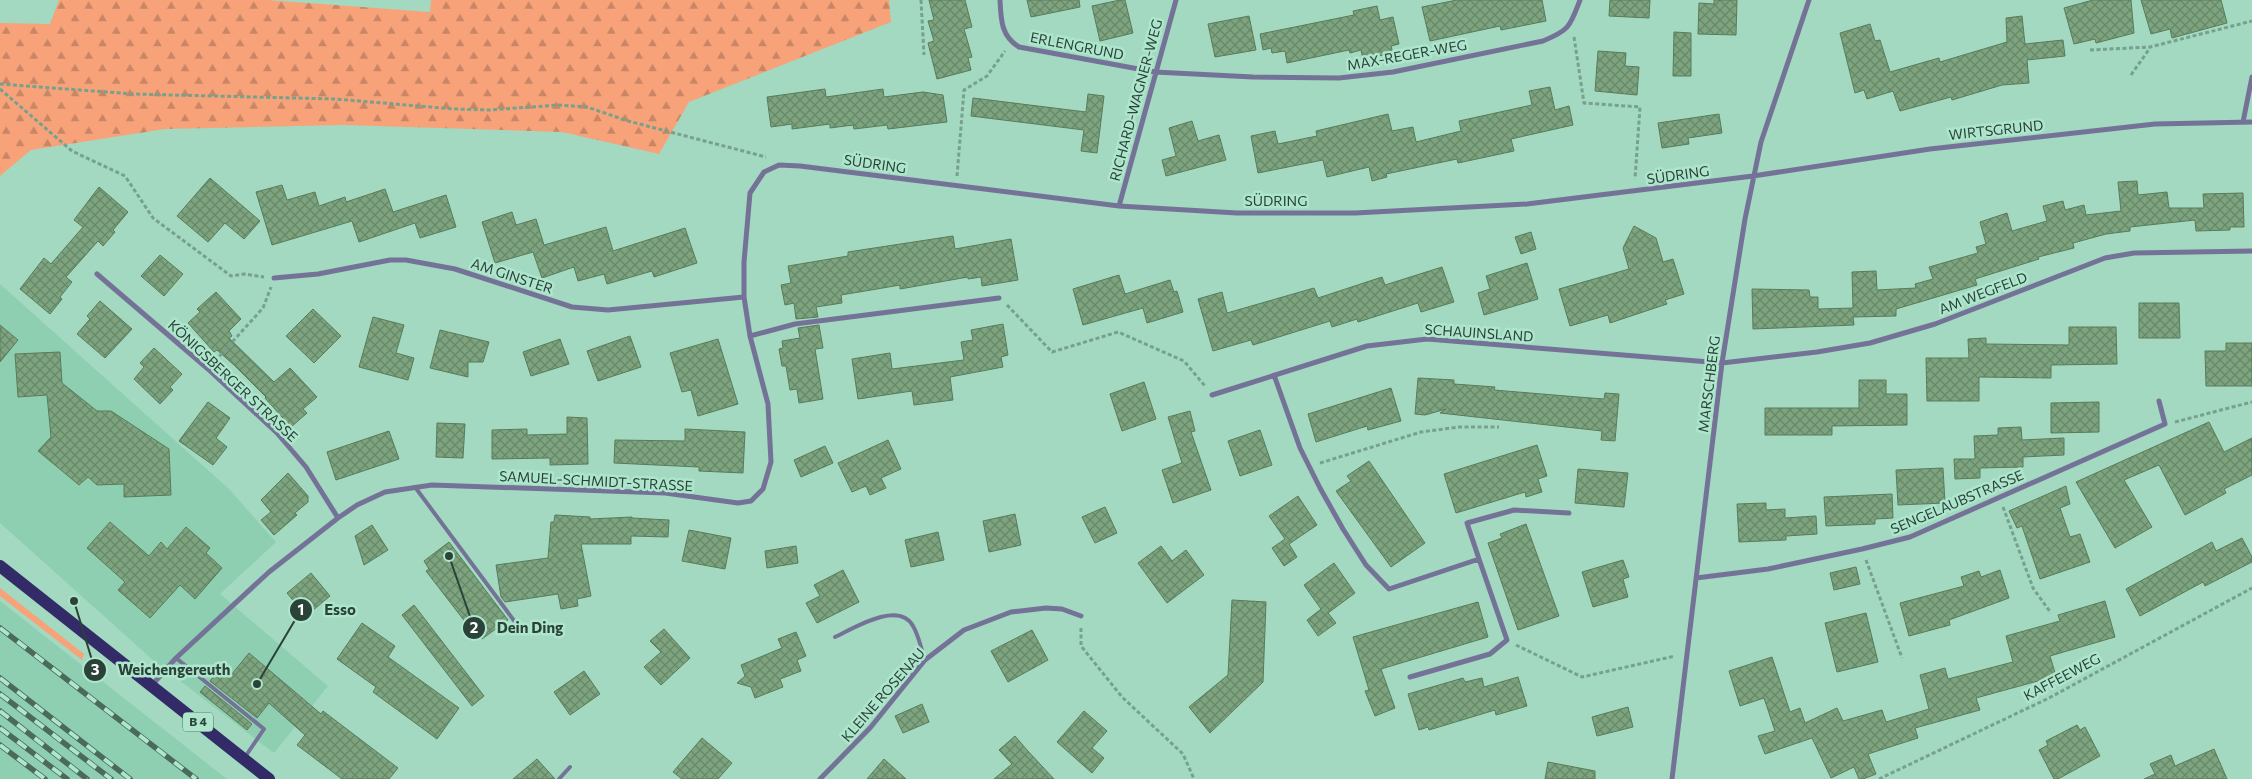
<svg xmlns="http://www.w3.org/2000/svg" width="2252" height="779" viewBox="0 0 2252 779" font-family="Commissioner,sans-serif">
<style>
.built{fill:#8ecfb2}
.grass{fill:#f8a27a}
.forest{fill:url(#forest-firs)}
.building{fill:url(#building-cross-hatch);stroke:#587c59}
.lines{fill:none;stroke-linecap:round;stroke-linejoin:round}
.path{stroke:#76a18d;stroke-width:3;stroke-dasharray:4 2.5;stroke-linecap:butt}
.service{stroke:#747397;stroke-width:4}
.minor{stroke:#747397;stroke-width:5}
.primary{stroke:#322b67;stroke-width:12}
.rail-casing{stroke:#4b6a5c;stroke-width:5.5}
.rail{stroke:#aee6cd;stroke-width:4;stroke-dasharray:11;stroke-linecap:butt}
.labels{text-anchor:middle;stroke-width:5;stroke-linejoin:round;paint-order:stroke}
.shield{fill:#aee6cd;stroke:#527365;stroke-width:1}
.shield-label{font-size:12px;font-weight:bold;fill:#2b4238}
.street-label{font-size:14px;fill:#2b4238;stroke:#aee6cd}
.leader{fill:none;stroke:#2b4238;stroke-width:2}
.callout-dot{fill:#2b4238;stroke:#aee6cd;stroke-width:2}
.mark-label{font-size:15px;text-anchor:middle;font-weight:bold;fill:#fff}
.callout-label{font-size:15px;text-anchor:middle;font-weight:bold;fill:#2b4238;stroke:#aee6cd;stroke-width:5;stroke-linejoin:round;paint-order:stroke}
</style>
<defs>
<pattern id="forest-firs" width="22" height="20" patternUnits="userSpaceOnUse" patternTransform="scale(1.25)"><rect width="22" height="20" fill="#f8a27a"/><path d="M5 1l3.5 6h-7zM16 11l3.5 6h-7z" fill="#c98665"/></pattern>
<pattern id="building-cross-hatch" width="8" height="8" patternUnits="userSpaceOnUse" patternTransform="scale(1.25)"><rect width="8" height="8" fill="#7ea47f"/><path d="M0 0l8 8M0 8l8-8" fill="none" stroke="#678769"/></pattern>
</defs>
<rect width="100%" height="100%" fill="#a2d9c0"/>
<path class="built" d="M0 284 229 489 276 542 220 594 328 686 274 753 153 660 0 523Z
M0 601 227 779H0Z"/>
<path class="grass" d="M0 588 84 654 82 660 0 596Z"/>
<path class="forest" d="M59 0H267L430 12 431 0H889L891 22 689 102 659 154 562 132 343 125 165 129 31 150 0 176V23L50 24Z"/>
<path class="building" d="M929 0H965L972 27 964 29 972 57 968 58 971 70 937 79 928 43 934 41 928 21 934 20Z
M1027 0H1079L1080 7 1031 17Z
M1120 0H1125L1133 33 1100 41 1092 6Z
M1457 0H1542L1546 21 1501 30 1500 26 1430 41 1422 7Z
M1610 0H1650L1649 18 1609 16Z
M1714 0H1737L1736 35 1698 34 1699 3 1714 4Z
M2093 0H2131L2134 33 2096 43 2095 39 2074 44 2064 8Z
M2141 0H2221L2227 23 2172 38 2170 29 2151 34Z
M1377 6 1380 20 1393 17 1399 44 1391 46 1393 53 1363 59 1361 50 1350 53 1349 50 1287 63 1285 51 1272 53 1271 48 1263 50 1260 34 1354 15 1353 11Z
M1249 16 1256 50 1215 57 1208 24Z
M2022 16 2025 44 2063 40 2065 56 2027 60 2029 83 2002 85 1952 100 1951 97 1900 111 1893 91 1867 99 1864 90 1855 93 1840 33 1870 24 1875 41 1880 40 1890 72 1939 58 1940 62 2007 42 2006 18Z
M1674 32 1691 33V76H1673Z
M1598 51 1626 53 1625 66 1639 67 1637 95 1595 91Z
M1550 87 1555 110 1569 106 1573 125 1511 139 1514 151 1458 163 1457 159 1386 174 1387 177 1372 181 1369 167 1327 177 1323 160 1258 173 1251 136 1275 131 1278 144 1317 136 1316 131 1388 114 1392 131 1413 127 1416 142 1461 131 1459 121 1532 105 1529 91Z
M825 89 826 97 883 89 884 97 923 92 943 95 947 122 888 129 887 125 854 129 853 125 830 128V124L792 129V124L771 127 767 97Z
M1088 94 1104 96 1097 153 1081 151 1084 130 971 116 973 98 1086 112Z
M1719 114 1722 133 1688 138 1689 144 1662 148 1658 123Z
M1192 121 1198 141 1219 135 1226 160 1166 176 1162 160 1176 156 1169 128Z
M210 178 260 221 244 239 225 223 208 242 177 216Z
M2137 181 2138 195 2167 192 2169 208H2204L2203 194 2243 193 2244 227H2230V230L2196 231 2195 220 2130 227V231L2106 234 2073 243 2074 248 2038 257 2039 259 1975 279 1977 285 1896 309V316L1853 317 1854 325 1753 329 1752 289 1809 290 1810 297H1818V309L1853 308 1852 272 1876 271 1877 290 1916 288 1915 284 1933 279 1929 267 1978 253 1976 247 1986 244 1980 222 2007 213 2012 231 2047 221 2043 206 2063 201 2065 210 2084 205 2086 215 2121 211 2118 182Z
M282 185 287 200 315 192 319 206 345 197 346 202 385 189 393 212 446 195 456 227 420 238 415 223 359 242 352 221 272 245 256 192Z
M99 187 128 212 113 230 115 232 103 246 98 241 66 277 72 282 60 297 62 299 50 314 20 289 44 258 51 264 83 227 74 220Z
M512 212 516 225 536 219 544 245 606 227 613 251 685 228 697 263 654 277 652 271 607 284 604 274 578 281 574 267 542 278 533 252 495 263 482 222Z
M1634 226 1656 238 1663 262 1673 259 1684 294 1665 300 1667 304 1610 323 1608 315 1570 326 1559 289 1629 269 1623 248Z
M1531 232 1536 249 1521 254 1515 237Z
M953 236 955 249 1011 239 1018 280 982 286 981 277 968 279V277L900 289V285L877 289 841 295 842 303 816 307 818 317 796 319 794 303 785 305 781 285 791 283 788 266 848 256V252Z
M160 255 183 274 164 296 141 276Z
M1527 263 1538 299 1484 315 1478 293 1490 289 1486 276Z
M1442 267 1454 302 1421 312 1418 303 1358 322 1357 319 1332 327 1330 321 1253 345 1251 340 1213 351 1198 299 1222 292 1227 313 1314 288 1318 298 1382 277 1385 285Z
M1119 275 1125 294 1170 280 1174 292 1177 291 1183 312 1147 323 1143 308 1083 325 1073 289Z
M216 292 241 319 229 331 232 336 229 338 274 382 290 368 317 397 303 409 307 413 291 427 265 398 266 397 234 365 217 350 214 352 188 323 200 312 197 309Z
M100 301 132 329 105 358 77 334 90 319 87 316Z
M2139 303H2179L2180 338H2139Z
M313 309 341 336 314 363 286 336Z
M373 317 404 325 396 353 414 358 408 380 359 367Z
M1003 324 1008 355 1001 357 1003 367 950 377 953 400 914 405 912 391 858 399 852 359 890 353 892 369 964 360 961 342 973 340 971 330Z
M0 325 18 340 0 362Z
M819 325 823 348 815 349 823 399 799 403 797 389 790 390 786 366H782L779 349 783 348 782 341 800 338 798 328Z
M2069 327H2116L2117 364 2051 365V378L1979 377V401H1927L1926 358H1969L1968 339 1986 338V344L2069 345Z
M440 330 489 342 483 362H468V377L430 368Z
M630 336 641 367 598 381 587 351Z
M560 339 569 364 531 376 523 352Z
M718 339 738 404 698 416 691 390 682 392 670 353Z
M2226 343H2252V386H2206L2205 351H2226Z
M154 348 182 374 170 387 173 390 160 404 134 379 144 367 140 363Z
M60 352 62 383 97 411H111L169 449 171 495 124 497V484L97 485 88 477 79 485 38 451 51 437 47 395 18 397 15 354Z
M1418 378 1454 380V384L1495 387 1494 390 1578 397 1604 399 1605 393 1619 394 1615 441 1601 440 1602 431 1440 413 1446 409 1425 415 1415 414Z
M1859 380H1886V394H1907V425L1832 426V435H1765V408H1859Z
M1144 382 1156 419 1122 431 1110 394Z
M1391 388 1401 421 1368 430 1367 426 1316 442 1308 414Z
M208 402 230 418 216 438 227 447 213 465 179 441Z
M2099 402V432L2051 433V403Z
M1190 411 1195 431 1191 432 1211 490 1173 503 1162 470 1182 463 1168 417Z
M567 417 587 418 588 464 550 465V458L492 459V430L527 429V435L567 434Z
M2209 422 2224 452 2252 438V475L2224 489 2226 493 2185 515 2159 465 2124 480 2152 527 2115 548 2076 482Z
M437 423 465 424 463 458 436 457Z
M2021 427 2022 440 2064 438V455L2023 457V467L1980 468V478L1955 479 1954 459H1975L1974 436 1998 435V428Z
M685 429 745 432 743 473 699 471V467L614 463 615 440 685 441Z
M1260 430 1272 465 1240 476 1228 441Z
M389 431 399 459 336 480 327 452Z
M888 440 901 469 881 478 886 488 870 495 866 486 852 492 838 463Z
M1537 445 1547 476 1538 479 1542 492 1526 497 1525 492 1456 513 1444 474Z
M825 446 833 463 801 477 794 460Z
M1369 461 1425 543 1391 567 1336 491 1351 481 1347 476Z
M1943 468 1945 503 1898 505 1896 470Z
M1578 469 1628 473 1624 507 1575 503Z
M288 473 308 496V502L295 513 297 515 274 535 261 520 271 512 261 500Z
M2066 486 2070 504 2060 508 2070 537 2080 534 2090 562 2040 579 2022 526 2017 528 2009 511Z
M1892 494 1893 518 1875 519V524L1826 526 1824 497Z
M1298 496 1317 525 1289 544 1297 557 1284 566 1272 548 1285 539 1269 516Z
M1766 503V510L1785 509V518L1816 516 1817 534 1786 536V540L1739 542 1737 504Z
M1105 507 1117 533 1095 543 1082 517Z
M1015 514 1021 545 989 552 983 521Z
M555 515 590 517V519L632 517V518L669 520 668 537 631 536V544H581L591 596 577 599 578 606 561 609 558 594 505 602 501 597 496 565 548 558 551 522H554Z
M110 522 149 556 161 542 167 549 186 527 210 548 206 553 222 568 195 599 180 585 150 618 118 590 125 582 87 548Z
M1526 524 1559 616 1518 630 1488 543 1502 538 1500 534Z
M372 525 388 550 364 565 355 536Z
M689 530 731 538 725 569 682 561Z
M938 532 944 560 911 567 905 540Z
M2242 538 2252 557V562L2205 586 2203 582 2140 616 2126 589 2212 542 2216 551Z
M449 542 508 620 482 639 475 630 473 632 426 571 429 569 424 561Z
M796 546 798 563 767 568 765 551Z
M1161 546 1172 561 1186 550 1204 575 1167 603 1138 563Z
M1623 560 1629 577 1623 579 1628 597 1593 607 1582 572Z
M1334 563 1355 593 1328 613 1336 623 1318 636 1307 620 1321 609 1304 585Z
M1856 567 1860 584 1834 590 1830 573Z
M843 570 859 602 817 623 806 603 820 596 814 585Z
M2000 570 2009 598 1949 620 1950 625 1909 636 1900 603 1964 586 1961 577 1979 571 1981 577Z
M311 573 330 596 306 616 287 593Z
M1232 600 1266 602 1263 682 1210 733 1189 707 1228 675Z
M2105 601 2115 637 2050 656 2056 676 1976 698 1980 710 1915 728 1918 738 1868 754 1876 774 1863 779H1859L1854 767 1831 778 1812 738 1765 754 1758 736 1775 731 1764 698 1740 706 1729 671 1772 657 1790 712 1800 708 1805 723 1837 708 1843 721 1882 710 1886 722 1929 709 1920 675 1945 668 1948 679 2013 662 2006 636 2060 621 2058 615Z
M1478 602 1488 637 1381 669 1395 708 1375 716 1365 691 1369 690 1353 637Z
M414 605 484 696 472 706 402 615Z
M1866 613 1878 662 1837 672 1825 623Z
M362 623 395 646 388 657 459 708 437 739 373 692 376 687 337 659Z
M664 629 690 658 661 685 644 667 661 652 650 641Z
M1032 630 1048 660 1008 682 991 651Z
M796 632 806 656 797 660 801 671 780 679 783 687 755 698 751 687 737 683 745 676 741 665 782 648 778 639Z
M249 653 321 714 323 711 398 768 389 779H342L297 745 305 735 269 703 257 718 210 681 222 666 232 674Z
M584 671 600 694 570 715 554 692Z
M1518 677 1527 706 1496 715 1495 710 1429 730 1428 727 1419 730 1408 694 1463 678 1465 682 1482 678 1484 687Z
M205 686 252 724 247 730 200 692Z
M922 704 929 722 903 733 895 716Z
M1628 707 1633 727 1597 736 1592 717Z
M1084 711 1107 731 1092 748 1104 758 1092 773 1057 742Z
M2077 725 2080 730 2085 727 2100 756 2058 779H2054L2039 750 2048 745 2046 741Z
M1015 736 1027 750 1054 779H994L1012 764 999 750Z
M702 738 732 763 718 779H682L673 772Z
M2214 749 2227 779H2144L2155 774 2150 764 2171 755 2175 766Z
M537 759 555 779H513Z
M884 759 906 779H867Z
M1548 762 1595 771V779H1545Z"/>
<g class="lines">
<path class="path" d="M921 0 924 55
M1574 37 1584 103 1640 107 1635 179
M2090 50 2150 47 2252 21
M2131 75 2150 48
M0 84 133 94 335 99 454 109 489 110 559 105 587 107 628 121 766 157
M0 89 72 151 125 176 153 218 231 276 244 274 264 277
M957 176 964 90 987 76 1005 51
M1007 305 1052 352 1118 332 1184 361 1205 386
M215 361 263 308 271 287
M2175 422 2252 402
M1320 463 1421 432 1459 427H1499
M2003 507 2033 588 2051 613
M1866 560 1902 658
M1081 628V646L1122 697 1183 754 1194 779
M1516 645 1582 677 1675 656
M1879 779 2049 698 2252 588"/>
<path class="service" d="M415 487 518 626
M835 637C854 628 899 600 913 626 919 636 921 649 925 660
M176 658 264 729 245 757
M559 779 570 767"/>
<path class="minor" d="M1000 0C1001 20 1001 36 1019 47L1155 72 1253 77 1339 78 1393 72 1543 41C1570 30 1570 26 1580 0
M2243 122 2252 77
M1119 206 1176 0
M97 274 208 369 277 433 306 467 338 518
M274 278 318 274 390 260H406L455 269 572 307 608 310 744 297
M750 336 795 324 999 298
M1274 375 1300 448 1320 488 1343 529 1366 565 1389 589 1479 559 1507 640 1490 654 1410 677
M1212 395 1367 346 1427 339 1722 363 1817 352 1870 343 1935 324 2105 258 2134 253 2252 251
M1479 559 1467 523 1514 510 1569 513
M1696 578 1768 569 1862 549 1910 537 2165 424 2159 401
M152 685 176 658 269 572 338 518 357 505 385 492 432 485 665 493 738 503 751 501 763 489 771 462 768 404 750 336 744 297V262L750 193 764 172 779 165 800 166 1119 206 1237 213H1355L1527 204 1753 176 1930 149 2155 124 2252 122
M820 779 870 728 925 660 964 630 1011 612 1046 608 1062 609 1081 616
M1672 779 1722 363 1745 219 1761 142 1809 0"/>
<path class="primary" d="M0 566 269 779"/>
<defs>
<path id="rail" d="M0 628 196 779
M0 678 130 779
M0 694 111 779
M0 711 87 779
M0 728 67 779
M0 745 45 779"/>
</defs>
<use href="#rail" class="rail-casing"/>
<use href="#rail" class="rail"/>
</g>
<g class="labels">
<rect class="shield" x="183" y="712.5" width="30" height="19" rx="4"/>
<g class="shield-label">
<text x="198" y="726">B 4</text>
</g>
<g class="street-label">
<text transform="translate(1077 46) rotate(11)" y="5">ERLENGRUND</text>
<text transform="translate(1407 55) rotate(-10)" y="5">MAX-REGER-WEG</text>
<text transform="translate(1136 100) rotate(-75)" y="5">RICHARD-WAGNER-WEG</text>
<text transform="translate(1996 130) rotate(-6)" y="5">WIRTSGRUND</text>
<text transform="translate(875 164) rotate(8)" y="5">SÜDRING</text>
<text transform="translate(1678 175) rotate(-8)" y="5">SÜDRING</text>
<text x="1276" y="206">SÜDRING</text>
<text transform="translate(512 276) rotate(18)" y="5">AM GINSTER</text>
<text transform="translate(1983 293) rotate(-21)" y="5">AM WEGFELD</text>
<text transform="translate(1479 333) rotate(4)" y="5">SCHAUINSLAND</text>
<text transform="translate(233 381) rotate(43)" y="5">KÖNIGSBERGER STRASSE</text>
<text transform="translate(1709 384) rotate(-83)" y="5">MARSCHBERG</text>
<text transform="translate(596 481) rotate(3)" y="5">SAMUEL-SCHMIDT-STRASSE</text>
<text transform="translate(1957 502) rotate(-23)" y="5">SENGELAUBSTRASSE</text>
<text transform="translate(2062 677) rotate(-28)" y="5">KAFFEEWEG</text>
<text transform="translate(883 695) rotate(-49)" y="5">KLEINE ROSENAU</text>
</g>
</g>
<path class="leader" d="M257 684L301 610M449 556L474 628M74 601L95 670"/>
<g class="callout-dot">
<circle cx="257" cy="684" r="5"/>
<circle cx="449" cy="556" r="5"/>
<circle cx="74" cy="601" r="5"/>
<circle cx="301" cy="610" r="12"/>
<circle cx="474" cy="628" r="12"/>
<circle cx="95" cy="670" r="12"/>
</g>
<g class="mark-label">
<text x="301" y="615">1</text>
<text x="474" y="633">2</text>
<text x="95" y="675">3</text>
</g>
<g class="callout-label">
<text x="340" y="615">Esso</text>
<text x="530" y="633">Dein Ding</text>
<text x="174" y="675">Weichengereuth</text>
</g>
</svg>
